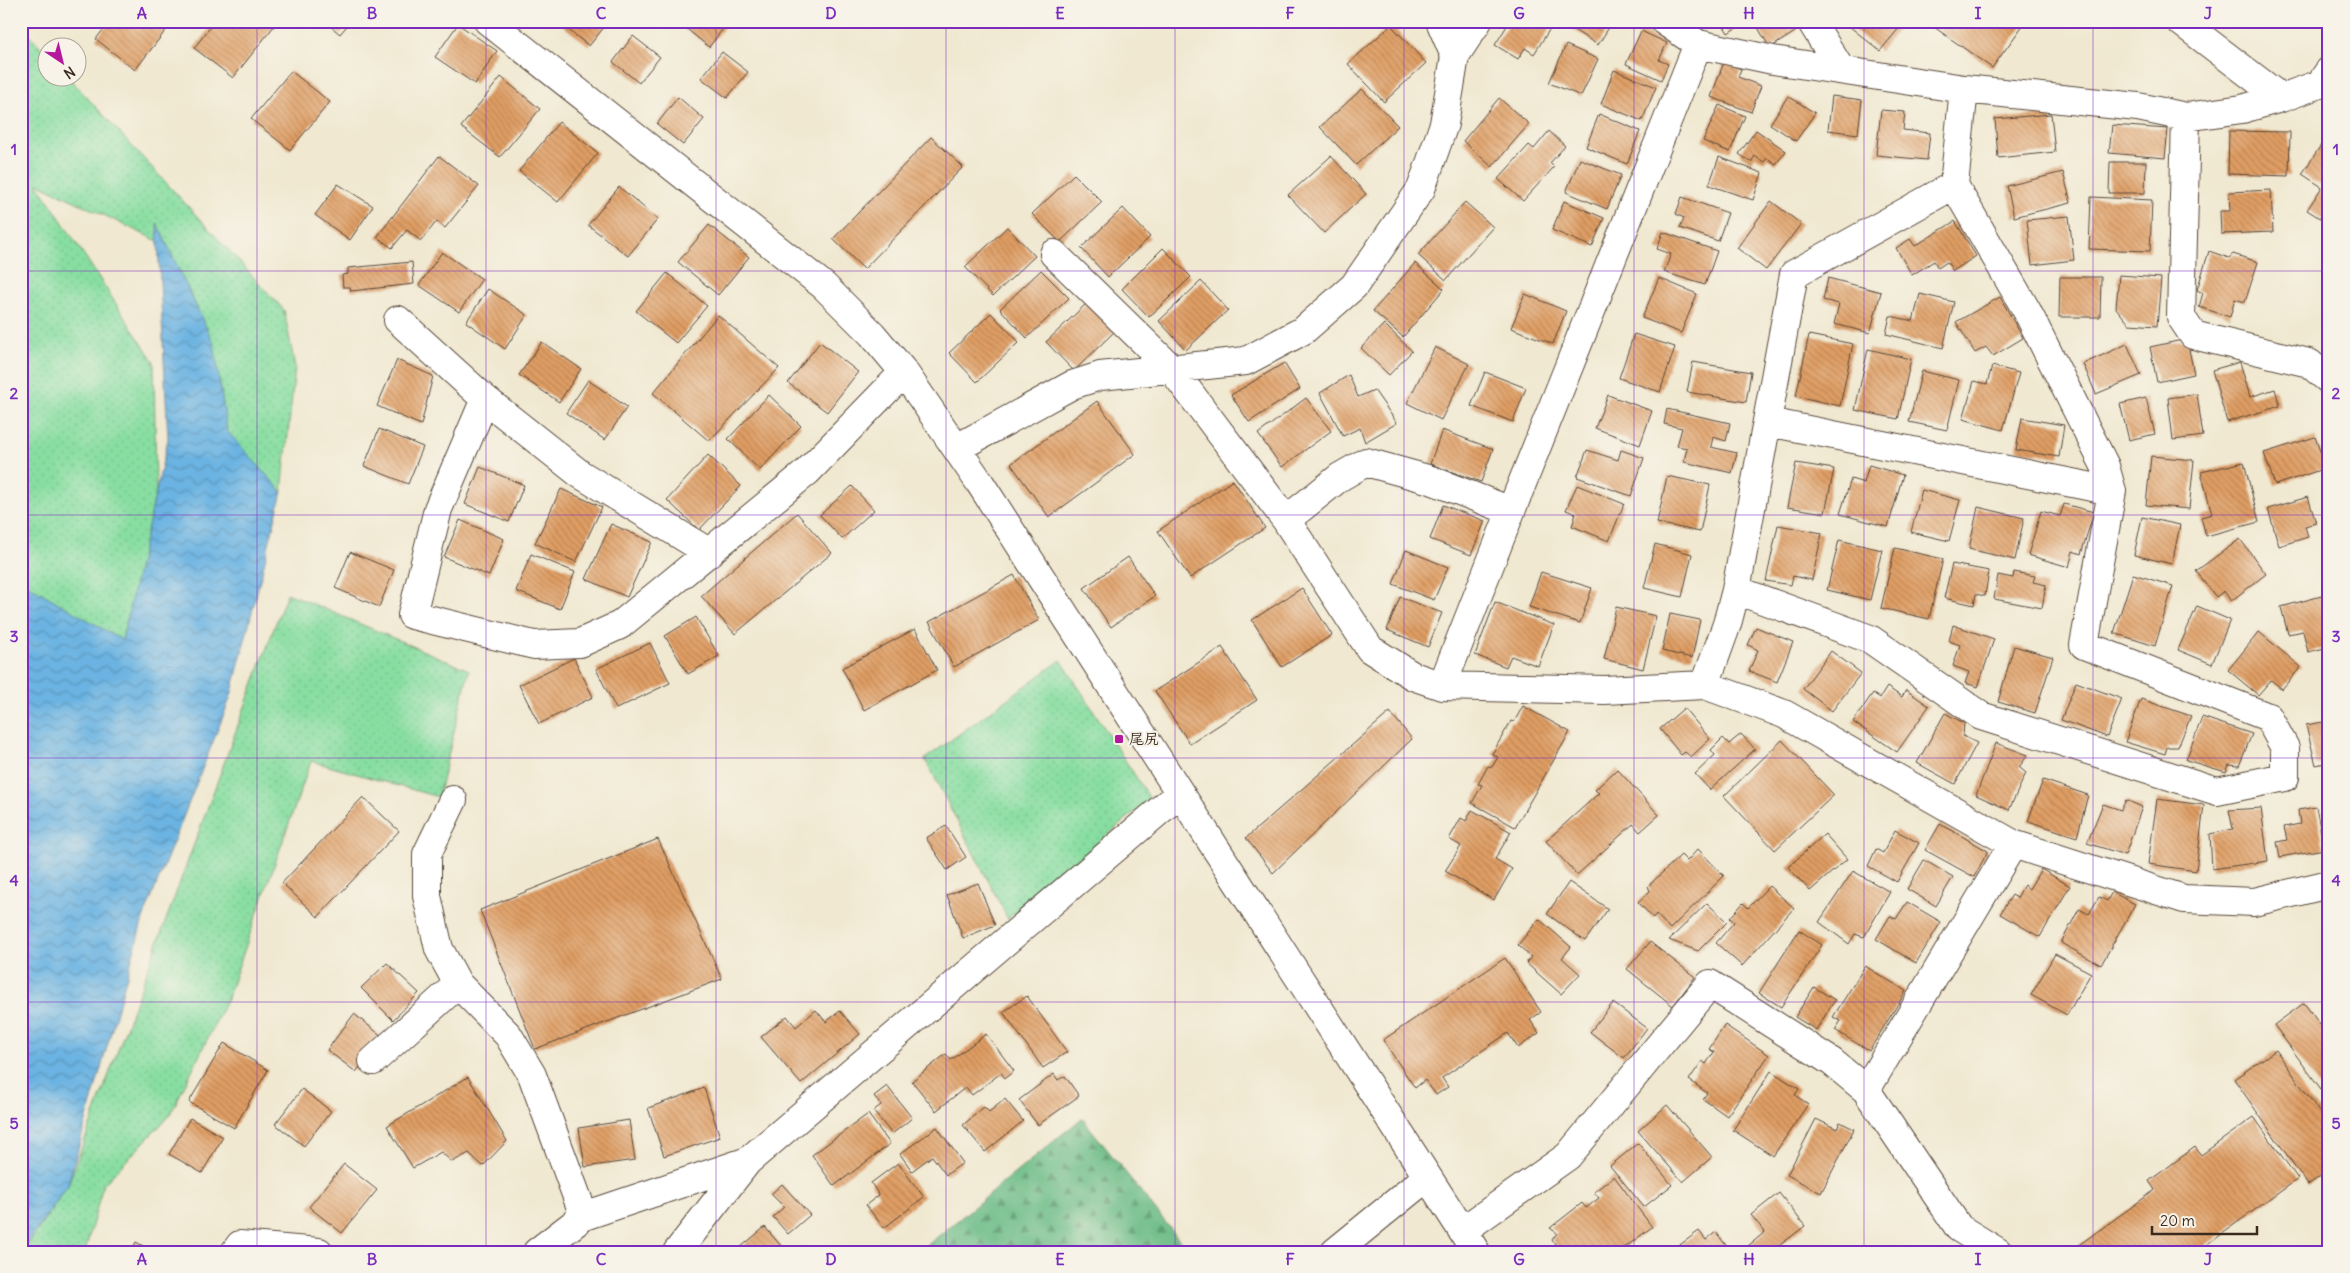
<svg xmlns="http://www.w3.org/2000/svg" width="2350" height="1273" viewBox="0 0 2350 1273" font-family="Delius,'Klee One',sans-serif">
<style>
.grass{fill:url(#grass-dots);stroke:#628460}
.forest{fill:url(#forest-firs);stroke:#547453}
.water{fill:url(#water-waves);stroke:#526e80}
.building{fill:url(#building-back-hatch)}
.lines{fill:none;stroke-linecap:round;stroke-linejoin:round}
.minor-casing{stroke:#564639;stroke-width:30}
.minor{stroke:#fff;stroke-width:28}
.grid{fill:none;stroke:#7b2cbf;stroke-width:1;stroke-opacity:0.55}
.poi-dot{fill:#b5179e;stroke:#f7f3e8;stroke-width:2}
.labels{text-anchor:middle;stroke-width:4.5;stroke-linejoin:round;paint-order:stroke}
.poi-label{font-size:15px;font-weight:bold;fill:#3b2a1e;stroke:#f7f3e8;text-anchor:start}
.neatline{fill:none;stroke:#7b2cbf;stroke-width:2}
.grid-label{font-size:16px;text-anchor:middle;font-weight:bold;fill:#7b2cbf}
</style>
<defs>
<pattern id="grass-dots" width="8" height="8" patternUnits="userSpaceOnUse" patternTransform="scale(1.25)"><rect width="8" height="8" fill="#88dea2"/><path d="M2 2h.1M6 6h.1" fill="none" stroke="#76bf8b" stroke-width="1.8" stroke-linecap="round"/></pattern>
<pattern id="forest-firs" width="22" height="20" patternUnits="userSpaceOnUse" patternTransform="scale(1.25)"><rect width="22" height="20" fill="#6ebd88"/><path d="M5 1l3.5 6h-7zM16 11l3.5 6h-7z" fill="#5c9a6f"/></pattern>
<pattern id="water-waves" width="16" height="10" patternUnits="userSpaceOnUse" patternTransform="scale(1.25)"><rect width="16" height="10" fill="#6ab3e2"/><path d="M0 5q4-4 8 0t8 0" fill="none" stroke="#5892b7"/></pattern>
<pattern id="building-back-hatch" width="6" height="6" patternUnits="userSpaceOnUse" patternTransform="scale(1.25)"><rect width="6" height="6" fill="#e09e64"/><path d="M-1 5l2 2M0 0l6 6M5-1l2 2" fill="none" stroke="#b78152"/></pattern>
</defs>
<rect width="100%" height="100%" fill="#f7f3e8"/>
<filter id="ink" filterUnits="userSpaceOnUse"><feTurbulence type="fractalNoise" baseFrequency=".02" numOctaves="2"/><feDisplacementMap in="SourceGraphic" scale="10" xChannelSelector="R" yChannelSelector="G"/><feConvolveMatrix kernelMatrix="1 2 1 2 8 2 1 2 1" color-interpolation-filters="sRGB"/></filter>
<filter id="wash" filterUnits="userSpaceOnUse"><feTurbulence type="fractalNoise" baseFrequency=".0096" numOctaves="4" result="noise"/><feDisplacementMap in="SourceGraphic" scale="20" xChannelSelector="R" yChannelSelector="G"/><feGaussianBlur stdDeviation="1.12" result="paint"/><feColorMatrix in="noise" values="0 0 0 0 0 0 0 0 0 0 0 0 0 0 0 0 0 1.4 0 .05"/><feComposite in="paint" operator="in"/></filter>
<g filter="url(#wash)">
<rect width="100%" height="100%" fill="#f0e8d0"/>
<path class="grass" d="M21 25 47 54 48 78H69L284 310 295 367 282 492 217 445 168 246 37 183 154 362 156 493 122 641 21 581Z
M287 593 469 670 438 797 311 761 227 999 170 1115 103 1185 85 1252H23L68 1185Z
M1061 660 1150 799 1008 919 925 759Z"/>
<path class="forest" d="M1082 1118 1189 1252H919Z"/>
<path class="water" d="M157 223 214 344 227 431 282 492 231 696 143 919 68 1185 21 1252V581L122 640 168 439Z"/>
<g id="blocks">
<path class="building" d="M110 21H173L135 70 96 39Z
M215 21H278L233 78 194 48Z
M324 21H351L340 34Z
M566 21H609L589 46 562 25Z
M686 21H729L709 47 683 26Z
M1510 21H1541L1551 27 1534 54 1525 48 1518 59 1495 45Z
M1559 21H1613L1598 45Z
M1721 21H1747L1728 33Z
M1754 21H1792L1798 30 1770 48Z
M1853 21H1905L1880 51 1849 26Z
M1938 21H2026L1992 68 1934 27Z
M458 24 497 51 475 84 435 57Z
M1391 25 1426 63 1384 102 1348 64Z
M1641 31 1667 43 1659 60 1668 64 1661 80 1626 64Z
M633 36 660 57 639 83 613 62Z
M1566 45 1598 59 1581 96 1549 83Z
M722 52 748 72 727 98 701 78Z
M1724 62 1741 69 1738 77 1761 86 1751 112 1711 97Z
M1614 70 1656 87 1642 121 1601 104Z
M291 71 330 102 290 150 251 119Z
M501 77 540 109 500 157 461 127Z
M1362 89 1398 126 1356 165 1320 127Z
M1788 96 1815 113 1796 141 1770 124Z
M1832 96 1862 100 1858 134 1828 130Z
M678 97 704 119 683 145 657 124Z
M1499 98 1529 124 1492 167 1463 141Z
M1719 105 1745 116 1730 152 1703 141Z
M1881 110 1905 112 1903 130 1930 133 1927 160 1876 155Z
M1599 114 1640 131 1627 164 1586 147Z
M2051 114 2055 152 1998 158 1995 119Z
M559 122 598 153 558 202 519 171Z
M2112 125 2168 129 2165 158 2109 153Z
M1756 130 1786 151 1776 164 1767 158 1764 162 1755 156 1751 162 1739 154Z
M1549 131 1565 146 1550 163 1554 167 1523 201 1498 179 1529 145 1534 149Z
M2229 131 2290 132 2289 176 2228 174Z
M2329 133V224L2307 210 2322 187 2302 174Z
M931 137 963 167 864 269 833 239Z
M439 156 479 186 445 228 437 221 421 241 407 230 392 248 377 237Z
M1331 156 1366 194 1324 233 1288 195Z
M1719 157 1762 173 1753 200 1709 185Z
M1580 159 1621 175 1607 209 1566 192Z
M2110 162H2146L2145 193H2109Z
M2063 172 2071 203 2014 217 2007 186Z
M1074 174 1102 202 1060 242 1032 214Z
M338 184 373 206 350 240 315 215Z
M619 187 658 219 628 256 588 225Z
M2271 190 2273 232 2221 234 2220 211H2230L2229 192Z
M1682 197 1728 213 1718 241 1680 228 1684 218 1676 214Z
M2091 197 2152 200 2150 251 2089 249Z
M1564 201 1604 218 1592 247 1552 230Z
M1771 201 1801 224 1766 270 1737 248Z
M1465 202 1493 227 1446 280 1418 255Z
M1123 208 1150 237 1108 277 1081 248Z
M2069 216 2074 260 2032 265 2027 220Z
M1955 221 1976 256 1953 271 1947 262 1938 268 1934 261 1912 275 1896 248 1910 239 1915 246Z
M709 225 749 257 718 295 678 262Z
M1007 227 1035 256 993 296 965 267Z
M1663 232 1717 251 1705 285 1664 272 1671 254 1657 249Z
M1163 248 1191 277 1149 317 1122 289Z
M2209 251 2229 258 2233 254 2258 262 2245 302 2235 299 2230 317 2199 307 2203 293 2197 290Z
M442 252 482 279 459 312 419 285Z
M412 262 414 284 351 291 350 287H343L342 275 348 274V268Z
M1415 263 1444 289 1403 337 1373 311Z
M1041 270 1069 298 1027 338 1000 309Z
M667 273 707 306 676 343 636 311Z
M2119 275 2161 278 2157 326 2129 324 2116 308Z
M2060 277H2101L2100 317H2059Z
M1659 278 1697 294 1681 333 1642 318Z
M1828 278 1881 292 1870 333 1834 324 1839 304 1823 300Z
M1201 281 1228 310 1186 350 1159 321Z
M488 289 527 315 505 349 466 322Z
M1525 294 1566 311 1553 344 1511 328Z
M1920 294 1954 302 1943 348 1886 334 1890 316 1913 321Z
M2000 297 2023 338 1993 356 1986 347 1975 353 1956 322Z
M1088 302 1115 331 1074 371 1046 342Z
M991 313 1019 342 977 382 949 353Z
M718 315 779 368 709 441 653 393Z
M1384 324 1412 351 1389 375 1361 348Z
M1634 334 1675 347 1660 392 1619 378Z
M1809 335 1853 344 1840 406 1796 396Z
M2187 339 2194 374 2157 382 2150 347Z
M542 342 581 369 559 402 519 375Z
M820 342 858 372 827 412 788 383Z
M2127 344 2141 375 2096 394 2083 364Z
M1435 347 1469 364 1441 420 1407 403Z
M1868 349 1911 359 1898 419 1855 410Z
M397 360 433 376 421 425 377 406Z
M1693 362 1751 372 1746 402 1687 392Z
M2240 362 2250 397 2275 389 2280 406 2227 422 2212 370Z
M1284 363 1300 389 1249 422 1231 395Z
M1992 366 2019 373 2003 430 1963 419 1974 381 1987 384Z
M1922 371 1959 380 1947 430 1909 422Z
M1485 372 1526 388 1513 422 1471 406Z
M1349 375 1358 397 1374 390 1397 423 1365 442 1360 428 1343 436 1320 393Z
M588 380 627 407 605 440 566 413Z
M2197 394 2203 436 2173 440 2168 398Z
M769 395 801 426 760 470 728 439Z
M1608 395 1652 411 1640 445 1595 428Z
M1306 398 1331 431 1282 467 1258 434Z
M2146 398 2155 434 2129 440 2120 404Z
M1097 401 1135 454 1049 517 1011 464Z
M1667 409 1730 423 1726 441 1713 437 1711 447 1737 453 1732 473 1684 462 1687 448 1677 446 1682 428 1664 424Z
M2022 418 2064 425 2059 457 2016 450Z
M379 429 423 447 408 484 364 466Z
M1442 430 1493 449 1481 482 1430 464Z
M2315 437 2326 468 2275 485 2264 453Z
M1587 450 1618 460 1621 450 1644 458 1631 496 1577 477Z
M708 455 741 486 699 530 667 500Z
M2151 456 2194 460 2189 509 2146 505Z
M2244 462 2259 522 2206 536 2201 517 2212 514 2201 472Z
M1796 463 1834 469 1825 513 1787 507Z
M1869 465 1903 475 1888 527 1840 514 1851 479 1864 483Z
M480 467 524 485 509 522 465 504Z
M1667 476 1710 485 1700 532 1657 523Z
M1233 480 1265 528 1190 578 1158 531Z
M1577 485 1624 504 1609 541 1572 526 1576 514 1566 510Z
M852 486 874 510 842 539 820 515Z
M561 489 602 507 576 562 535 543Z
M1922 490 1960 500 1949 541 1911 532Z
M2329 492V511H2328L2323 494Z
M2308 497 2316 523 2305 526 2308 537 2279 546 2268 509Z
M2064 504 2094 512 2081 554 2073 551 2069 567 2028 555 2041 511 2060 516Z
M1443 505 1485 521 1471 555 1430 539Z
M1978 507 2024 518 2015 560 1969 549Z
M797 513 832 553 735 634 701 596Z
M2142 517 2180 525 2172 564 2134 555Z
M460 520 504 539 489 576 444 557Z
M611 524 652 542 627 597 586 579Z
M1778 525 1822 533 1812 580 1793 576 1791 585 1766 581Z
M2240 539 2266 574 2231 601 2224 591 2216 597 2196 571Z
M1839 540 1882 550 1870 600 1827 590Z
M1655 544 1692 554 1682 597 1644 588Z
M1895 548 1943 559 1929 619 1881 608Z
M1406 550 1448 567 1434 600 1393 584Z
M350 552 394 570 379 607 335 588Z
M531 554 575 572 560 609 516 591Z
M1128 557 1155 596 1111 627 1084 588Z
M1952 564 1989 571 1985 596 1976 594 1974 605 1944 598Z
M1541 572 1592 588 1580 623 1529 607Z
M2014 572 2035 576 2033 582 2046 585 2042 608 1994 599 1998 575 2013 578Z
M2133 574 2173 586 2155 646 2114 633Z
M1014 575 1039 620 954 667 929 622Z
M1302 588 1332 635 1282 667 1252 620Z
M2329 594V647L2308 652 2303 631 2288 634 2281 607Z
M1400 597 1442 613 1428 647 1387 630Z
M1495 602 1554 625 1538 666 1511 656 1506 667 1475 655Z
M2197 606 2230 620 2212 664 2178 650Z
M1616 607 1656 616 1643 669 1604 659Z
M1670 614 1700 620 1692 658 1662 651Z
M696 617 719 656 688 674 665 636Z
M1953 625 1994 639 1978 687 1965 683 1969 672 1953 666 1960 645 1949 641Z
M1756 627 1793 642 1777 682 1749 671 1758 650 1748 645Z
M915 629 937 670 864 710 842 668Z
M2259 632 2301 667 2282 689 2271 680 2258 695 2228 670Z
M650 643 670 683 616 709 596 669Z
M2014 646 2053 657 2035 713 1998 702Z
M1222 647 1257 700 1190 744 1155 691Z
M1831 651 1861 673 1832 711 1803 689Z
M574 658 593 697 539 724 519 685Z
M2076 682 2122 699 2107 737 2061 720Z
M1887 687 1902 697 1906 690 1929 706 1897 752 1853 722 1873 693 1880 698Z
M2141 699 2191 716 2178 747H2167L2165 754 2125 742Z
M1523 706 1570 732 1515 827 1472 803 1482 785 1478 784 1488 766 1492 767 1498 757 1492 754 1511 721 1514 722Z
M1684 708 1710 739 1691 757 1685 752 1681 755 1660 729Z
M1390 712 1412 739 1273 873 1246 838Z
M1945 713 1964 723 1963 736 1977 743 1955 784 1917 763Z
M2202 717 2252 734 2239 766 2229 765 2226 772 2186 760Z
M2329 721V762L2316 765 2306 725Z
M1741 734 1755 749 1710 790 1695 774 1715 755 1711 750 1723 738 1729 744Z
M1782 740 1834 795 1775 850 1724 796Z
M1996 743 2028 755 2019 767 2026 773 2009 810 1976 795Z
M1617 769 1659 815 1640 832 1633 824 1577 875 1546 841 1599 793 1595 790Z
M2043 780 2088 795 2077 837 2028 821Z
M363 797 399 831 318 917 282 883Z
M2157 799 2204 805 2196 871 2148 864Z
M2126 800 2142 807 2125 855 2087 843 2103 804 2121 810Z
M2316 807 2324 849 2280 857 2277 842 2287 840 2284 827 2300 824 2298 810Z
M2261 808 2268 861 2212 869 2210 834 2233 829 2229 810Z
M1472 810 1511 832 1495 859 1512 869 1494 900 1445 871 1461 846 1449 839 1461 818 1466 821Z
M1940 824 1988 851 1974 877 1925 850Z
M946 826 966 857 947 870 926 838Z
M1895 830 1919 843 1897 882 1868 866 1876 849 1883 853Z
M1825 834 1847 859 1810 891 1788 867Z
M658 839 722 979 535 1049 480 910Z
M1698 849 1724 876 1670 929 1656 914 1653 918 1638 902 1650 891 1648 886 1681 855 1687 861Z
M1924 860 1953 877 1936 906 1907 889Z
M2041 869 2070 886 2040 937 2000 914 2012 895 2017 898 2024 885 2029 889Z
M1853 871 1890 892 1864 937 1855 934 1849 944 1819 922Z
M1569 882 1608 909 1585 941 1547 914Z
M978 883 995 925 963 938 947 895Z
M1769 886 1794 908 1742 966 1716 943 1734 922 1730 918 1743 903 1748 908Z
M2112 892 2135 904 2101 965 2061 943 2079 909 2089 914 2099 897 2107 901Z
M1907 902 1941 922 1916 963 1876 939 1890 916 1896 919Z
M1707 903 1727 922 1698 951 1669 940Z
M1539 919 1571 947 1562 958 1580 974 1561 994 1526 963 1531 957 1518 945Z
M1799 930 1822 945 1781 1007 1759 993Z
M1650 942 1695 977 1673 1006 1627 969Z
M2055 954 2091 973 2067 1015 2031 995Z
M1505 958 1541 1012 1530 1020 1539 1033 1518 1048 1508 1033 1442 1078 1448 1087 1436 1095 1425 1080 1415 1088 1383 1040Z
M387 963 419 993 393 1020 361 988Z
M1865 966 1906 991 1869 1051 1835 1030 1841 1021 1833 1017Z
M1814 987 1835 1000 1816 1030 1795 1017Z
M1027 996 1067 1052 1043 1068 1003 1012Z
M1613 1003 1647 1028 1624 1058 1590 1032Z
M2304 1003 2329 1037V1100L2274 1025Z
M816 1010 826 1022 840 1011 860 1034 801 1084 761 1037 787 1016 796 1027Z
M354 1014 383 1037 356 1072 327 1050Z
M1725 1025 1769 1055 1727 1116 1703 1099 1707 1093 1689 1080 1702 1061 1706 1064 1714 1052 1709 1049Z
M986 1034 1014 1071 1005 1078 1001 1073 972 1095 966 1087 936 1111 912 1081 946 1054 951 1060Z
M224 1043 268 1070 234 1128 189 1102Z
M2276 1050 2329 1126V1170L2308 1185 2234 1079Z
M1771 1071 1799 1089 1795 1095 1808 1104 1773 1156 1733 1130Z
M1054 1074 1058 1080 1065 1076 1079 1096 1038 1125 1019 1100Z
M468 1077 507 1141 483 1166 469 1153 452 1162 441 1152 413 1168 387 1126Z
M887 1086 912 1118 892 1134 873 1111 881 1105 874 1096Z
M704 1088 720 1137 664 1156 648 1108Z
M302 1089 331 1111 304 1146 275 1124Z
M1005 1099 1023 1121 985 1152 963 1125 984 1107 989 1112Z
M1667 1105 1712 1157 1683 1182 1638 1131Z
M868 1114 890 1144 834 1186 812 1155Z
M2254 1117 2298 1179 2196 1252H2069L2155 1190 2149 1181 2195 1147 2201 1155Z
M190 1118 223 1137 202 1173 169 1154Z
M1816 1119 1837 1129 1840 1122 1854 1129 1821 1193 1787 1175Z
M629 1120 635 1160 585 1167 579 1128Z
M937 1127 963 1163 946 1175 932 1156 912 1171 900 1154Z
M1638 1143 1672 1185 1644 1207 1610 1166Z
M898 1163 924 1197 884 1228 866 1205 879 1195 871 1183Z
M344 1164 377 1190 342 1233 309 1207Z
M1614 1176 1652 1227 1619 1252H1561L1552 1240 1557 1233 1550 1228 1582 1203 1586 1208 1599 1198 1594 1192Z
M782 1184 810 1215 788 1234 773 1217 784 1207 771 1194Z
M1779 1193 1805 1226 1771 1252H1753L1748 1246 1765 1232 1751 1215Z
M765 1227 786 1252H735Z
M1699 1231 1706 1240 1716 1232 1731 1252H1674L1673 1250Z
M136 1242 154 1252H131Z"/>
</g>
</g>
<g filter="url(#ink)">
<use href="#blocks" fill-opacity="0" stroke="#564639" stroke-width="1"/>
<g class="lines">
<defs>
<path id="minor" d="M488 21 824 286 872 334 904 372 980 483 1476 1252
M1440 21 1455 56
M1664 21 1698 44 1773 60 1964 89 2138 107 2186 117 2242 109 2281 98 2320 84 2329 71
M1811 21 1841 70
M2180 21 2281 98
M2186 117 2181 317 2193 335 2309 363 2329 380
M1054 254 1171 368 1286 520 1370 649 1413 676 1442 686 1604 690 1705 685 1784 714 2013 844 2184 899 2254 902 2329 884
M398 320 485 399 580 474 710 553
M485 399 438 509 412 615 534 645 580 643 620 625 807 472 904 372
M1768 422 2112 491
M957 448 1072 385 1100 376 1246 361 1304 330 1354 286 1421 189 1444 124 1455 56 1478 21
M1286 520 1340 477 1366 462 1431 480 1511 511 1698 44
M1736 590 1870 639 1981 716 2217 791 2285 777V748L2268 717 2084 645 2112 491 2105 466 2027 311 1954 185 1964 89
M1705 685 1727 624 1736 590 1794 274 1954 185
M1442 686 1511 511
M453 800 427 854V896L439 949 458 984 508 1035 532 1075 584 1216
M373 1061 458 984
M1866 1090 2013 844
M1462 1231 1568 1156 1710 984 1832 1062 1866 1090 1959 1228 1998 1252
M235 1252 240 1245 319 1252
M537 1252 584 1216 748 1161
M677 1252 748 1161 1180 793
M1335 1252 1427 1177"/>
</defs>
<use href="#minor" class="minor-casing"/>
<use href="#minor" class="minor"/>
</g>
</g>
<path class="grid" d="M257 21V1252M486 21V1252M716 21V1252M946 21V1252M1175 21V1252M1404 21V1252M1634 21V1252M1864 21V1252M2093 21V1252M21 271H2329M21 515H2329M21 758H2329M21 1002H2329"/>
<rect class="poi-dot" x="1114" y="734" width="10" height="10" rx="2.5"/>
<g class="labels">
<g class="poi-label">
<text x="1129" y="744">尾尻</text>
</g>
</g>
<rect width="2350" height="1273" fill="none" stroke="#f7f3e8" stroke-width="55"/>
<g transform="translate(62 62) rotate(145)"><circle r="24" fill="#f7f3e8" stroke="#aca397"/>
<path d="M0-4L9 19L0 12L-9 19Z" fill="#b5179e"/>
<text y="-8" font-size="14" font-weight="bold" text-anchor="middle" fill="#3b2a1e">N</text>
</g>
<path d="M2152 1226v8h105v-8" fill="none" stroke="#3b2a1e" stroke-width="2.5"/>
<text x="2160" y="1226" font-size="15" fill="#3b2a1e" stroke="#f7f3e8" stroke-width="4" paint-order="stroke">20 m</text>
<rect x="28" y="28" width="2294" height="1218" class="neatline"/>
<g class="grid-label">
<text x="142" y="19">A</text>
<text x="372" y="19">B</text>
<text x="601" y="19">C</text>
<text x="831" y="19">D</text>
<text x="1060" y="19">E</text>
<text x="1290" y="19">F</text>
<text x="1519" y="19">G</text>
<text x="1749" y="19">H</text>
<text x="1978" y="19">I</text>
<text x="2208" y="19">J</text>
<text x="14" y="155">1</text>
<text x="2336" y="155">1</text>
<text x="14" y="399">2</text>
<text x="2336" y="399">2</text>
<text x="14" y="642">3</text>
<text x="2336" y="642">3</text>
<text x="14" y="886">4</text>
<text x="2336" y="886">4</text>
<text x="14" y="1129">5</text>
<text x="2336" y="1129">5</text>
<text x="142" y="1265">A</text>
<text x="372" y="1265">B</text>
<text x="601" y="1265">C</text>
<text x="831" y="1265">D</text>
<text x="1060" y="1265">E</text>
<text x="1290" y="1265">F</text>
<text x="1519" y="1265">G</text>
<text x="1749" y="1265">H</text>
<text x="1978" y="1265">I</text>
<text x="2208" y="1265">J</text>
</g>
</svg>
